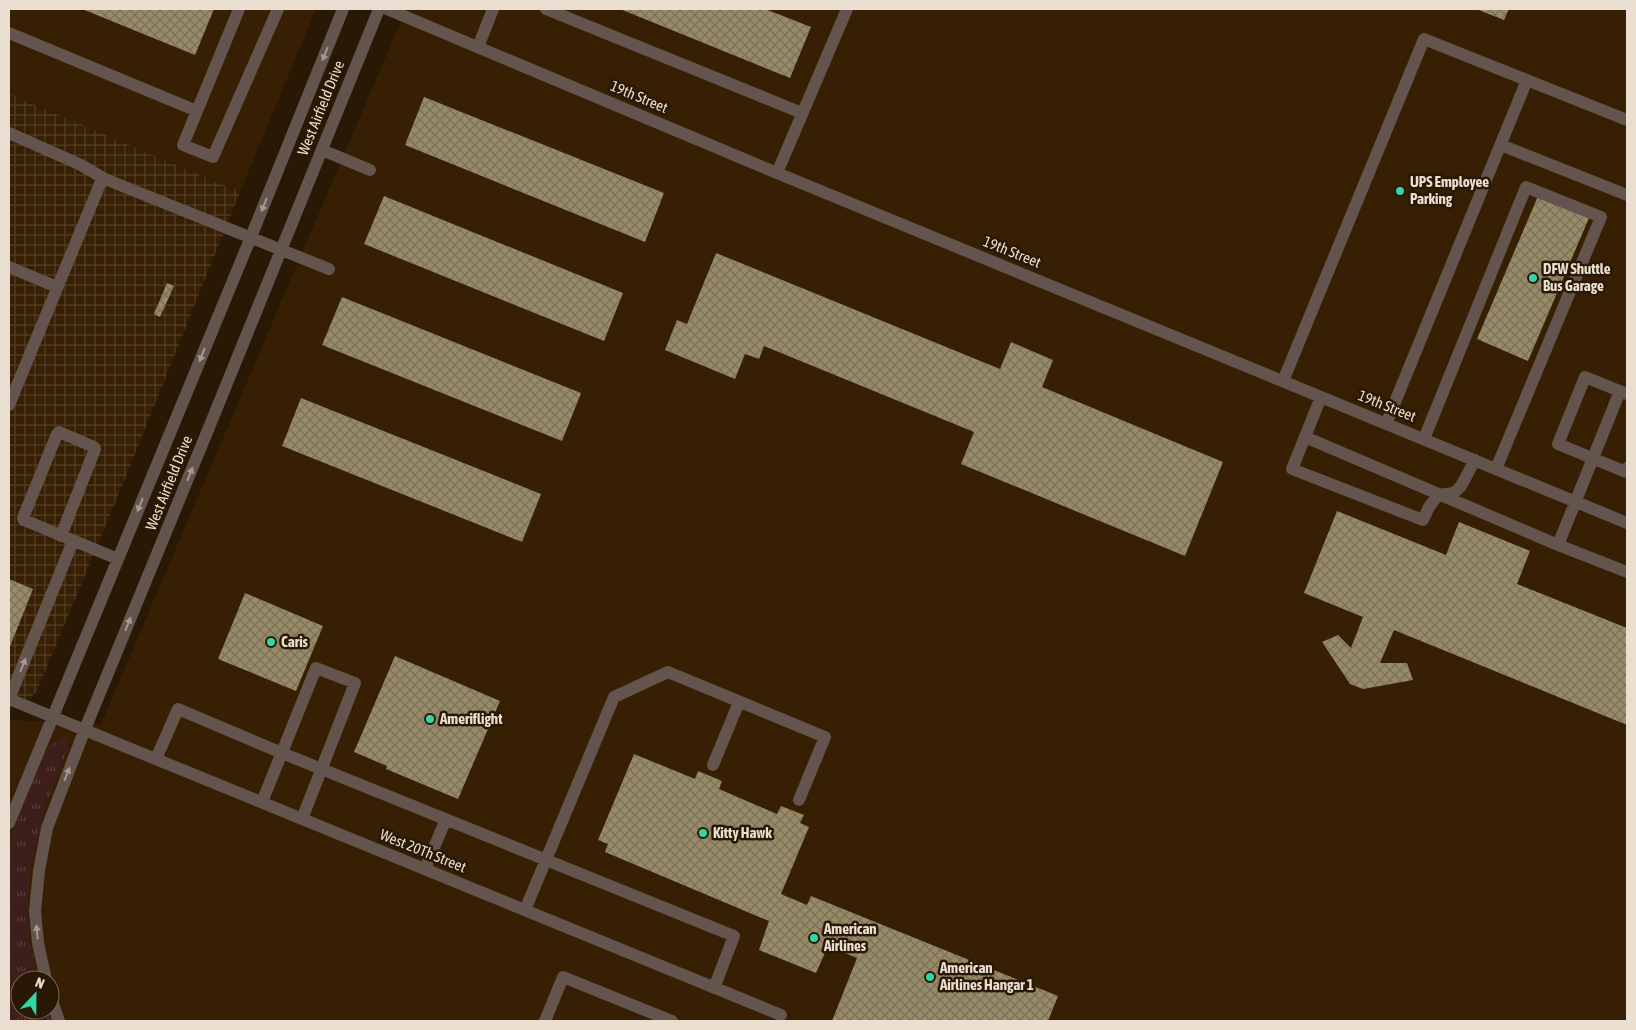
<svg xmlns="http://www.w3.org/2000/svg" width="1636" height="1030" viewBox="0 0 1636 1030" font-family="'Asap Condensed',sans-serif">
<style>
.built{fill:#361f03;fill-rule:evenodd}
.industrial{fill:url(#industrial-grid)}
.grass{fill:url(#grass-tufts)}
.building{fill:url(#building-cross-hatch)}
.lines{fill:none;stroke-linecap:round;stroke-linejoin:round}
.minor{stroke:#63544d;stroke-width:12}
.oneway{fill:#a6998f}
.poi-dot{fill:#33d4a8;stroke:#291803;stroke-width:2}
.labels{text-anchor:middle;stroke-width:5;stroke-linejoin:round;paint-order:stroke}
.street-label{font-size:15px;fill:#eaded1;stroke:#291803}
.poi-label{font-size:15px;font-weight:bold;fill:#eaded1;stroke:#291803;text-anchor:start}
</style>
<defs>
<pattern id="industrial-grid" width="8" height="8" patternUnits="userSpaceOnUse" patternTransform="scale(1.25)"><rect width="8" height="8" fill="#361f03"/><path d="M0 4h8M4 0v8" fill="none" stroke="#533f27"/></pattern>
<pattern id="grass-tufts" width="24" height="20" patternUnits="userSpaceOnUse" patternTransform="scale(1.25)"><rect width="24" height="20" fill="#3e1e1a"/><path d="M3 7l-1-3M5 7V3M7 7l1-3M15 17l-1-3M17 17v-4M19 17l1-3" fill="none" stroke="#5a3e3a"/></pattern>
<pattern id="building-cross-hatch" width="8" height="8" patternUnits="userSpaceOnUse" patternTransform="scale(1.25)"><rect width="8" height="8" fill="#978a67"/><path d="M0 0l8 8M0 8l8-8" fill="none" stroke="#7b7159"/></pattern>
</defs>
<rect width="100%" height="100%" fill="#291803"/>
<path class="built" d="M9 9H316L240 192 9 94Z
M406 9H1627V1021H9V720L101 724ZM20 980H50V1010H20Z"/>
<path class="industrial" d="M9 94 240 192 116 501 36 693 9 710Z"/>
<path class="grass" d="M63 736H66L68 740V748L46 805 31 862 28 900 29 938 38 980H20V1010H49L54 1021H9V843L43 755 49 747Z"/>
<path class="building" d="M82 9H214L195 55Z
M620 9H765L811 27 790 78Z
M1476 9H1509L1504 20Z
M424 97 664 193 645 242 405 145Z
M384 196 623 293 604 341 364 244Z
M1538 196 1589 218 1528 361 1477 339Z
M716 253 1000 369 1011 342 1053 360 1042 387 1223 462 1185 556 961 464 974 432 764 346 759 359 745 354 735 379 665 350 677 320 687 324Z
M167 283 174 286 160 317 154 314Z
M342 297 581 393 562 441 322 345Z
M301 398 541 494 522 542 282 446Z
M1337 511 1446 555 1459 522 1530 551 1517 584 1627 628V725L1394 630 1380 663H1407L1413 680 1363 689 1350 684 1322 642 1338 635 1351 648 1363 617 1304 593Z
M9 579 33 589 9 649Z
M245 593 323 626 296 691 218 659Z
M395 656 500 701 458 799 386 769 387 766 354 752Z
M634 754 695 779 698 771 722 781 719 789 777 814 781 806 804 815 800 823 809 827 781 894 807 905 811 896 1058 996 1048 1021H832L857 958 828 946 816 973 759 950 769 921 605 852 608 844 598 840Z"/>
<g class="lines">
<path class="minor" d="M239 9 183 145 213 157 278 9
M387 9 777 173 1627 523
M546 9 802 113
M9 33 197 111
M478 47 493 9
M9 133 81 165 105 179
M1501 145 1627 195
M322 150 370 170
M777 173 847 9
M9 267 57 287
M1283 381 1424 39 1627 120
M1627 394 1585 377 1558 444 1626 472 1627 468
M1321 397 1292 469 1423 520 1429 507 1438 495 1454 493 1461 486 1475 460
M9 405 100 184 105 179 329 269
M1386 424 1527 80
M1305 437 1558 545 1620 391
M1424 439 1526 187 1601 217 1496 469
M61 536 95 449 94 447 59 432 57 434 23 518 24 520 118 559
M73 541 9 699 781 1015
M1558 545 1627 572
M156 759 178 709 282 753 734 936 714 988
M713 765 739 702
M262 802 316 668 355 683 302 819
M9 823 251 237 343 9
M425 869 446 819
M525 910 614 697 668 672 825 737 799 800
M46 980 38 943 35 911 39 871 47 828 85 729 210 425 379 9
M50 995 59 1021
M545 1021 563 977 672 1021"/>
</g>
<defs><path id="oneway-solid" d="M-6-.8H1V-3.2L6.5 0L1 3.2V.8H-6Z" transform="scale(1.25)"/></defs>
<g class="oneway">
<use href="#oneway-solid" transform="translate(325 54) rotate(112)"/>
<use href="#oneway-solid" transform="translate(264 205) rotate(112)"/>
<use href="#oneway-solid" transform="translate(202 355) rotate(112)"/>
<use href="#oneway-solid" transform="translate(190 474) rotate(-68)"/>
<use href="#oneway-solid" transform="translate(140 505) rotate(112)"/>
<use href="#oneway-solid" transform="translate(128 624) rotate(-68)"/>
<use href="#oneway-solid" transform="translate(23 665) rotate(-68)"/>
<use href="#oneway-solid" transform="translate(67 774) rotate(-69)"/>
<use href="#oneway-solid" transform="translate(37 932) rotate(-96)"/>
</g>
<g class="poi-dot">
<circle cx="1400" cy="191" r="5"/>
<circle cx="1533" cy="278" r="5"/>
<circle cx="271" cy="642" r="5"/>
<circle cx="430" cy="719" r="5"/>
<circle cx="703" cy="833" r="5"/>
<circle cx="814" cy="938" r="5"/>
<circle cx="930" cy="977" r="5"/>
</g>
<g class="labels">
<g class="street-label">
<text transform="translate(639 97) rotate(23)" y="5">19th Street</text>
<text transform="translate(321 108) rotate(-68)" y="5">West Airfield Drive</text>
<text transform="translate(1012 252) rotate(22)" y="5">19th Street</text>
<text transform="translate(1387 406) rotate(22)" y="5">19th Street</text>
<text transform="translate(169 483) rotate(-68)" y="5">West Airfield Drive</text>
<text transform="translate(423 851) rotate(22)" y="5">West 20Th Street</text>
</g>
<g class="poi-label">
<text x="1410" y="187">UPS Employee<tspan x="1410" dy="17">Parking</tspan></text>
<text x="1543" y="274">DFW Shuttle<tspan x="1543" dy="17">Bus Garage</tspan></text>
<text x="281" y="647">Caris</text>
<text x="440" y="724">Ameriflight</text>
<text x="713" y="838">Kitty Hawk</text>
<text x="824" y="934">American<tspan x="824" dy="17">Airlines</tspan></text>
<text x="940" y="973">American<tspan x="940" dy="17">Airlines Hangar 1</tspan></text>
</g>
</g>
<rect width="1636" height="1030" fill="none" stroke="#eaded1" stroke-width="20"/>
<g transform="translate(35 995) rotate(22)"><circle r="24" fill="#291803" stroke="#766755"/>
<path d="M0-4L9 19L0 12L-9 19Z" fill="#33d4a8"/>
<text y="-8" font-size="14" font-weight="bold" text-anchor="middle" fill="#eaded1">N</text>
</g>
</svg>
